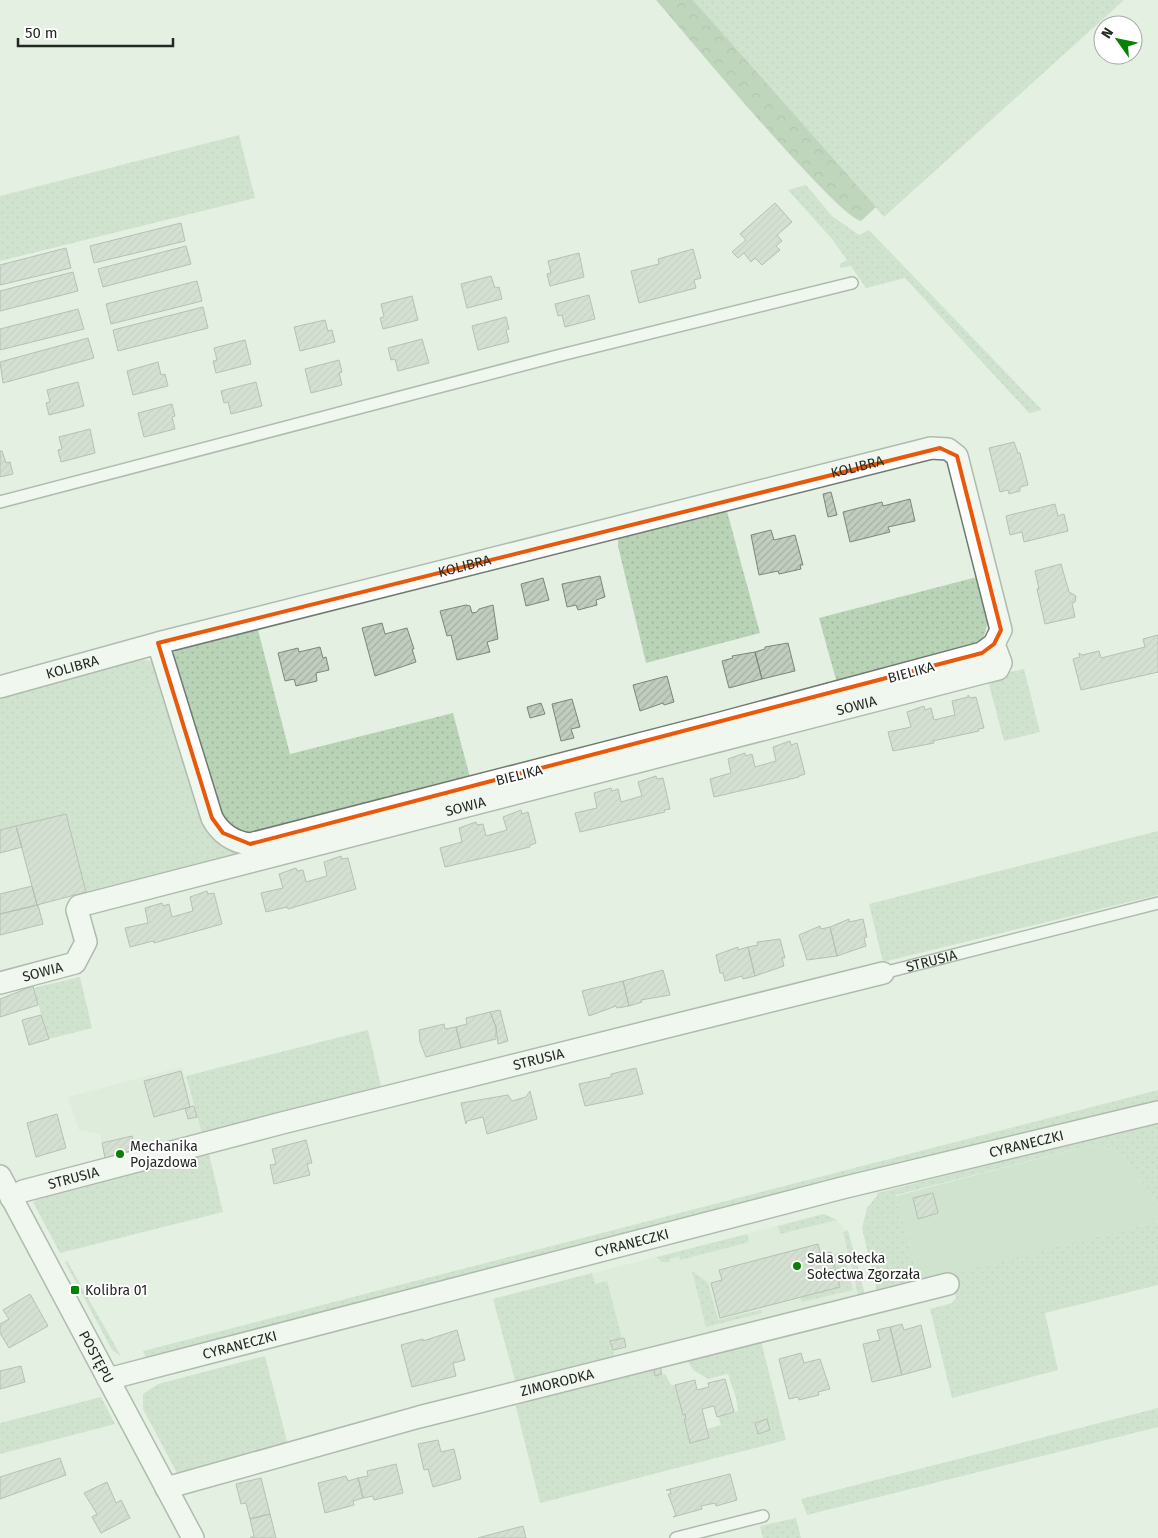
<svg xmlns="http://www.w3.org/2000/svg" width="1158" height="1538" viewBox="0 0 1158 1538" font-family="'Fira Sans',sans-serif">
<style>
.built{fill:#d4e6d2}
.grass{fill:url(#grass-dots)}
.forest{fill:url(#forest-crowns)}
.garden{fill:#b9d3b7}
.building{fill:url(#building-hatch);stroke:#7c877a}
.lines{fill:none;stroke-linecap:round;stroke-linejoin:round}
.service-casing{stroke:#707b6f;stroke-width:14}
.minor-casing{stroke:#707b6f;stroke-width:24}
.service{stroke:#fff;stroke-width:11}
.minor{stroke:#fff;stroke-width:21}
.marked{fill:none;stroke:#e8590c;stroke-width:4;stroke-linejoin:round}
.poi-dot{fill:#038300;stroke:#fff;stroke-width:2}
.labels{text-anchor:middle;stroke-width:4;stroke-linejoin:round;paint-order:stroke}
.street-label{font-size:14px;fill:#232823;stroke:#fff}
.poi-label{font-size:14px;fill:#232823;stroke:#fff;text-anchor:start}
</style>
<defs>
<pattern id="grass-dots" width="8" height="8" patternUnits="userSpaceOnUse" patternTransform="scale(1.25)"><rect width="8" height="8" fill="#b9d3b7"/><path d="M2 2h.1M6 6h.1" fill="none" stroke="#9fb59d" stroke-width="1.8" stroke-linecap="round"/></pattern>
<pattern id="forest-crowns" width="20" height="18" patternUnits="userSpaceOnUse" patternTransform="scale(1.25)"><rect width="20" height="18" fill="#92b58e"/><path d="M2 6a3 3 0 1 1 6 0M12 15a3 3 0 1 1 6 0" fill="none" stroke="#779374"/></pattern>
<pattern id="building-hatch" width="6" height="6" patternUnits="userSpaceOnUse" patternTransform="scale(1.25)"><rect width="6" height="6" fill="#c1cdbf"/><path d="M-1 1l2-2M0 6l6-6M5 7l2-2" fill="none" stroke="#a6b0a4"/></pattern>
</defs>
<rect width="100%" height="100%" fill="#e3f0e2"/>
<path class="built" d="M182 1067 202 1134 105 1158 100 1134 79 1130 68 1097Z
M824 1214 837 1220 846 1231 862 1296 516 1384 493 1299Z"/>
<path class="grass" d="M693 0H1124L884 217Z
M239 135 255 198 0 261V196Z
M806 185 832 216 859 235 869 230 1042 410 1029 413 905 278 866 288 851 266 840 268V264L847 260 832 239 788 190Z
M725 504 760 633 646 663 618 546V534Z
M977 577C984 606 996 623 976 649L838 687 819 618Z
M257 626 290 754 453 713 471 781 250 835 234 829 222 819 172 656 177 647Z
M136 658 151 661 159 668 212 833 241 852 86 892 66 814 0 830V695Z
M1024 669 1040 732 1004 741 987 677Z
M1158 831V895L883 962 869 904Z
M80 977 92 1028 49 1039 33 988Z
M368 1030 381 1086 202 1134 186 1076Z
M1158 1090V1100L146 1359 143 1351Z
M1158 1122V1205L1120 1153 1095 1144 896 1195 920 1282 877 1292 862 1228 867 1208 877 1196V1193Z
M209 1154 223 1212 60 1253 33 1202 46 1194Z
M824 1214 837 1220 780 1234 778 1226Z
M1158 1221V1285L1045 1313 1058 1370 952 1398 930 1309 952 1303 956 1298 949 1274Z
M848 1230 865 1295 708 1335 707 1332 858 1294 843 1232Z
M747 1234 749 1242 680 1260 679 1256 670 1259V1262C664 1263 660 1262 657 1257Z
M843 1252 853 1290 802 1302 800 1297 840 1287 832 1255Z
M67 1261 121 1356 112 1350 65 1262Z
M692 1271 708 1283 718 1320 761 1310 762 1313 706 1327Z
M592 1273 595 1284 607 1281 622 1338 610 1341 615 1359 516 1384 493 1299Z
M761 1341 786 1440 540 1503 515 1403 654 1368 656 1376 665 1374 671 1385H675L682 1414H685L686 1419 684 1420 690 1442 709 1438 707 1429 721 1425 718 1416 738 1411 736 1398 728 1374 708 1379 693 1370 687 1360Z
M265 1356 288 1445 178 1475 143 1409V1394L158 1384Z
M101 1397 115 1424 0 1454V1423Z
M1158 1408V1427L807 1515 801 1499Z
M796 1518 801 1538H763L760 1526Z"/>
<path class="forest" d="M656 0H693L876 207 861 221C836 216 683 31 656 0Z"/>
<path class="garden" d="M1095 1144 1120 1153 1158 1205V1221L920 1282 896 1196Z"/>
<path class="building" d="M775 203 792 222 777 235 782 241 776 246 780 250 762 265 755 258 751 262 744 253 738 258 732 252 746 240 740 234Z
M181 223 185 241 94 263 90 246Z
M186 246 191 264 103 287 98 269Z
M66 248 71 268 0 285V265Z
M693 249 701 278 694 280 696 288 639 303 631 271 659 264 658 259Z
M579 253 584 277 550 286 547 274 551 273 548 261Z
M73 272 78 291 0 311V291Z
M491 276 495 288 499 287 502 299 467 308 461 284Z
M197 281 202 301 111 324 106 304Z
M589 295 595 319 565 327 562 315 558 316 555 304Z
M412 296 418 320 383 329 380 318 384 317 381 304Z
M203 307 208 328 118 351 113 330Z
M78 309 84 329 0 350V329Z
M506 317 509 329 506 330 509 342 478 350 472 326Z
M325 320 328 331 332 330 335 342 300 351 294 327Z
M88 338 94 358 3 383 0 362Z
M422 339 429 363 398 371 395 359 391 360 388 348Z
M245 340 251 364 216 373 213 361 217 360 214 348Z
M339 360 342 372 339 373 342 385 311 393 305 369Z
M158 362 161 375 165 374 168 386 133 395 127 371Z
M78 382 84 406 49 415 46 403 50 402 47 390Z
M256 382 262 406 231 414 228 402 224 403 221 391Z
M172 404 175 416 172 417 175 429 144 437 138 413Z
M90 429 95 453 61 462 58 450 62 449 59 437Z
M1014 442 1018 453H1020L1028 485 1020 487V491L1009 494 1008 490 1000 492 989 448Z
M0 451H2L6 463 10 462 13 474 0 477Z
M831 492 837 515 828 517 823 494Z
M910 499 915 521 888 527 890 532 850 542 843 512 882 502 883 506Z
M1055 504 1058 516 1064 514 1068 531 1024 542 1022 532 1010 535 1006 516Z
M771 530 774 540 795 535 803 565H800L801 569 779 574 778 571 759 575 751 535Z
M1061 564 1069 592 1076 596 1075 602 1072 603 1075 617 1045 624 1037 589H1039L1035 571Z
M600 576 605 597 596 600 597 605 578 610 576 605 567 607 562 584Z
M543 578 549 600 526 606 521 584Z
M466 605 470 606 472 613 477 612 479 609 493 605 498 639 487 642 490 652 457 660 451 635 447 636 440 611Z
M382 623 385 634 407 628 414 649H412L416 662 375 676 362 628Z
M1158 635V672L1081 690 1073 659 1080 657 1079 653 1082 655 1099 651 1101 658 1145 647 1143 639Z
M788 643 795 671 762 679 755 652 765 649V647Z
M320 647 323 658 326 657 329 670 316 673 317 681 296 686 294 679 285 681 278 653 298 648 299 652Z
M755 652 762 679 729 688 722 661 733 658 732 656Z
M667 676 674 702 664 705 663 703 640 711 633 685Z
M968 695 970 698 976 697 984 728 978 729 979 731 933 741 934 743 893 751 888 732 911 727 907 712 924 706 925 710 931 708 934 720 955 715 952 701 968 697Z
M572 699 580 727 571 729 574 738 561 741 552 704Z
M541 703 545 714 530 718 527 707Z
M790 741 791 745 797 743 805 774 799 776V777L714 797 710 779 731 773 728 759 745 753 746 756 752 754 755 767 776 761 773 747Z
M656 776 657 779 663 778 670 809 664 810 665 812 580 832 575 813 597 808 594 793 611 788 612 791 618 789 621 802 642 796 638 782Z
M521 810 522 814 528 812 536 843 530 845V847L445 867 440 848 462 842 459 828 476 822 477 825 483 824 486 836 507 830 503 817Z
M66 814 86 892 37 905 16 826Z
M16 826 22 847 0 853V830Z
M341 856 342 859 348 858 356 889 288 909 287 907 266 912 261 893 283 888 279 874 296 868 297 871 303 870 306 882 327 876 324 862Z
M32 886 37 905 0 914V894Z
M207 891 208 894 214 893 222 924 154 943 153 941 130 947 125 928 148 923 145 908 162 903 163 906 169 904 172 917 193 911 190 897Z
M38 905 43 924 0 935V914Z
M849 919V922L863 919 867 937 864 938 866 946 837 956 830 927Z
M820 926 821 929 830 927 837 956 807 960 799 935Z
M780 939 785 958H782L784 966 755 976 748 947 758 945 757 942Z
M738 947V950L748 947 755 976 743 979 742 976 725 981 723 973H720L716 955Z
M663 970 670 995 641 1000 642 1002 629 1006 623 981Z
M623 981 629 1006 617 1008 616 1006 589 1016 582 991Z
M33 986 38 1005 0 1017V999Z
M500 1010 508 1041 498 1044 496 1027 490 1012Z
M490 1012 496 1027V1039L461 1048 456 1027 467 1024 466 1018Z
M41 1015 49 1039 29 1045 22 1020Z
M444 1024 445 1029 456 1027 461 1048 426 1057 420 1042 419 1030Z
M636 1068 643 1094 585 1106 579 1084 611 1077V1074Z
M181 1071 190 1107 154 1117 144 1081Z
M530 1091 537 1119 487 1134 483 1117 467 1121 466 1124 461 1103 508 1095 512 1101 526 1097Z
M194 1106 197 1117 188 1119 185 1108Z
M57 1114 66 1148 36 1157 27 1123Z
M132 1136 135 1151 105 1158 102 1143Z
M306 1140 312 1163 307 1164 310 1175 274 1184 270 1165 276 1164 272 1149Z
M933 1193 938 1213 918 1219 913 1198Z
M818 1244 821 1255 831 1252 840 1287 720 1318 711 1283 722 1280 719 1270Z
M30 1294 48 1326 9 1348 0 1333V1324L9 1319 3 1310Z
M902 1324 904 1330 921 1325 931 1367 902 1375 890 1327Z
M890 1327 902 1375 872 1382 863 1344 880 1340 877 1330Z
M457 1330 465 1360 453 1363 456 1376 412 1387 401 1345 423 1339V1341Z
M624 1338 626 1347 613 1350 610 1341Z
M801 1353 804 1363 820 1359 830 1389 818 1392 819 1395 799 1400 798 1397 789 1399 779 1359Z
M21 1366 25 1382 0 1389V1371Z
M660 1366 662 1374 655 1376 654 1368Z
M725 1379 734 1412 717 1417 714 1406 702 1409 709 1438 690 1443 684 1419H686L685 1414 683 1415 675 1385 695 1380 697 1390 709 1387 708 1383Z
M767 1419 770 1430 758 1434 755 1423Z
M438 1440 441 1452 454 1449 461 1479 433 1487 428 1469 424 1470 418 1444Z
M60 1458 66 1475 0 1499V1477Z
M396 1464 403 1493 374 1500 373 1496 363 1498 358 1478 368 1476 367 1471Z
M730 1474 737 1500 716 1506 715 1503 701 1506 702 1509 673 1517 676 1515 668 1494H671L670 1490H666Z
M346 1476 348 1481 358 1478 363 1498 353 1501 354 1505 325 1513 318 1483Z
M261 1478 270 1514 250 1519 246 1503 241 1504 236 1484Z
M107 1482 116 1503 121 1500 130 1518 101 1533 92 1517 97 1514 84 1493Z
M270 1514 276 1538H250L254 1536 250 1519Z
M523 1526 526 1538H478L485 1536Z"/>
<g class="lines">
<defs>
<g id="service">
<path d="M0 502 557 356 852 283"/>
<path id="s1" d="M883 973 1158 903"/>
<path d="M676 1538 763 1516"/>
</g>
<g id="minor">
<path id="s2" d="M0 687 158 643 931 448 948 449 957 456 1001 630 994 644 982 653 721 723 250 844C233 842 220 833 212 818L158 643"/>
<path id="s3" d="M0 983 75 963 86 942 77 910 79 906 986 672 998 669 1001 663 994 644"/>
<path id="s4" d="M0 1176 193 1538"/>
<path id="s5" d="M11 1198 23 1191 282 1123 883 973"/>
<path id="s6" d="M108 1379 842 1188 1158 1112"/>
<path id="s7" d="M166 1488 419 1417 948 1284"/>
</g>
</defs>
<use href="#service" class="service-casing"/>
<use href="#minor" class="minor-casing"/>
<use href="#service" class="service"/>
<use href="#minor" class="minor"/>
</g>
<path d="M0 0H1158V1538H0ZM940 448 957 456 1001 630 994 644 982 653 250 844 223 833 212 818 158 643Z" fill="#e3f0e2" fill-opacity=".55" fill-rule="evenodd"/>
<path class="marked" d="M940 448 957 456 1001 630 994 644 982 653 250 844 223 833 212 818 158 643Z"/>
<g class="poi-dot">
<circle cx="120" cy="1154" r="5"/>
<circle cx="797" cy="1266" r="5"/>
<rect x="70" y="1285" width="10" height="10" rx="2.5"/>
</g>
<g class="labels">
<g class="street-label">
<text dy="5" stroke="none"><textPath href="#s2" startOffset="885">KOLIBRA</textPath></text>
<text dy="5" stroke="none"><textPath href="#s2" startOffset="480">KOLIBRA</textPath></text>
<text dy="5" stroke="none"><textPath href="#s2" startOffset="75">KOLIBRA</textPath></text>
<text transform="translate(911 672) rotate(-15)" y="5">BIELIKA</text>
<text dy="5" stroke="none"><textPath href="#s3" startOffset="942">SOWIA</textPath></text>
<text transform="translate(519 775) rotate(-14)" y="5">BIELIKA</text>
<text dy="5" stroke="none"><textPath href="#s3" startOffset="538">SOWIA</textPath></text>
<text dy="5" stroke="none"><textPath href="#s1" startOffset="50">STRUSIA</textPath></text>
<text dy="5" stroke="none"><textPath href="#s3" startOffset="44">SOWIA</textPath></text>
<text dy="5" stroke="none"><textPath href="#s5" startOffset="546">STRUSIA</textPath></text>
<text dy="5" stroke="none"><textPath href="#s6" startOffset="948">CYRANECZKI</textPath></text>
<text dy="5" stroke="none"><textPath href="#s5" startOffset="66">STRUSIA</textPath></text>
<text dy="5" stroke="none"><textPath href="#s6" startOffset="541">CYRANECZKI</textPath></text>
<text dy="5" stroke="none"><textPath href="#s6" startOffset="136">CYRANECZKI</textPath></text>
<text dy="5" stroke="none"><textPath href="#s4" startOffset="205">POSTĘPU</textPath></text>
<text dy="5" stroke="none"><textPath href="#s7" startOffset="405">ZIMORODKA</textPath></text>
</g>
<g class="poi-label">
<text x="130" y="1151">Mechanika<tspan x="130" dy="16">Pojazdowa</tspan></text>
<text x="807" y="1263">Sala sołecka<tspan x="807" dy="16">Sołectwa Zgorzała</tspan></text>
<text x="85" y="1295">Kolibra 01</text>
</g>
</g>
<g transform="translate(1118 40) rotate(303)"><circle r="24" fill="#ffffff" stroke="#a7a9a7"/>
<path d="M0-4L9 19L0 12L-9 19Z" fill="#038300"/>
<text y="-8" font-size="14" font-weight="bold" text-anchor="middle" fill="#232823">N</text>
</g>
<path d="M18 38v8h155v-8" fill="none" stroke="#232823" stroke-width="2.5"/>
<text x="25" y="38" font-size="15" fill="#232823" stroke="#ffffff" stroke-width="4" paint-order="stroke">50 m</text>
</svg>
